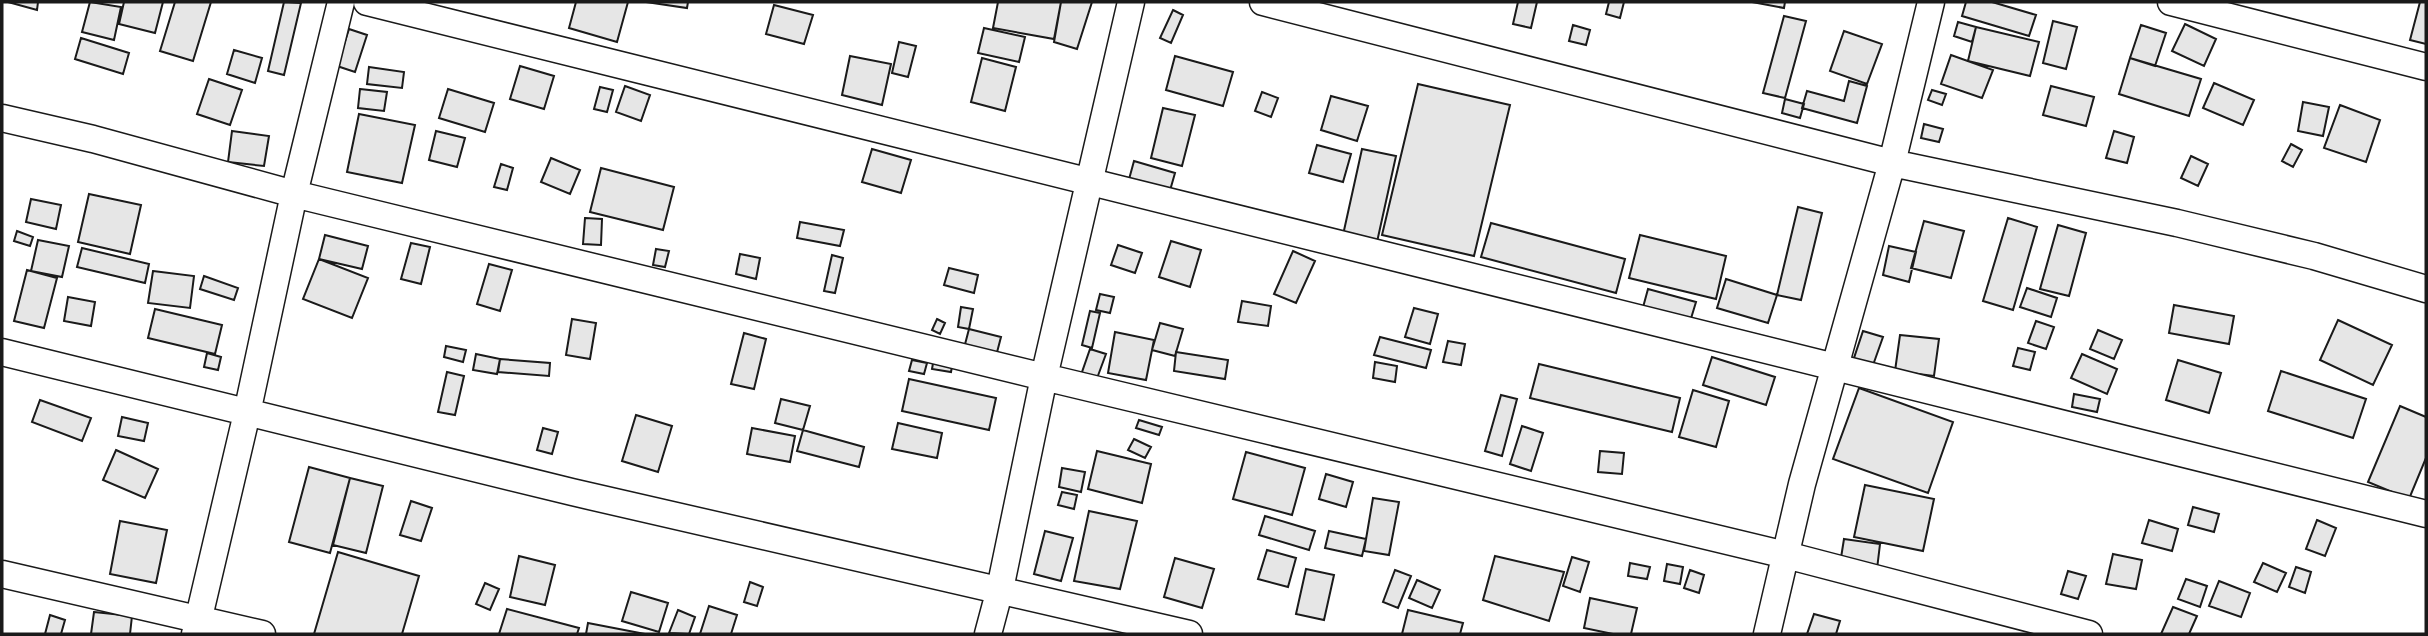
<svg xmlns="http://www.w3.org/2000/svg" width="2428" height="636" viewBox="0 0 2428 636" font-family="'Work Sans',sans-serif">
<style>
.building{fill:#e6e6e6;stroke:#1a1a1a;stroke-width:2}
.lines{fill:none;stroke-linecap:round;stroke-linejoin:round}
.minor-casing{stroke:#1a1a1a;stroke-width:29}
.minor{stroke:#fff;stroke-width:26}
</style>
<rect width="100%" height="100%" fill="#fff"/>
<path class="building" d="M8 2H38L37 10Z
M90 2 121 7 114 40 82 32Z
M124 2H163L155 33 119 24Z
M175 2H211L193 61 160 51Z
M284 2 301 3 284 75 268 71Z
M576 2H628L617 42 569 28Z
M646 2H688L687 8Z
M998 2H1061L1054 39 993 28Z
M1061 2H1092L1077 49 1054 42Z
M1518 2H1537L1531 28 1513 24Z
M1609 2H1624L1620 18 1606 14Z
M1752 2H1785L1784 8Z
M1966 2H1992L2036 15 2029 36 1962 16Z
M2420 2H2426V44L2410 40Z
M774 5 813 15 804 44 766 34Z
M1173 10 1183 15 1171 43 1160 38Z
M1784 16 1806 21 1785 98 1763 93Z
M2053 21 2077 27 2066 69 2043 63Z
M1958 22 1976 27 1972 42 1954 36Z
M2185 24 2216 39 2204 66 2172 51Z
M1573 25 1590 30 1586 45 1569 41Z
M2141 25 2166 33 2155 66 2130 58Z
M1976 27 2039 42 2030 76 1968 61Z
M984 28 1025 37 1019 62 978 53Z
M349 29 367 35 355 72 337 66Z
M1844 31 1882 44 1867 84 1830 71Z
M81 38 129 53 123 74 75 59Z
M899 42 916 46 908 77 892 73Z
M234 50 262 58 255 83 227 74Z
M1951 55 1993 70 1982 98 1941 84Z
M850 56 891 64 882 105 842 95Z
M1175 56 1233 72 1223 106 1166 90Z
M982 58 1016 67 1005 111 971 102Z
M2130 58 2201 79 2189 116 2119 94Z
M520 66 554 76 544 109 510 99Z
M369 67 404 72 402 88 367 84Z
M209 79 242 90 230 125 197 114Z
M1849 81 1867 86 1857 123 1802 108 1807 91 1844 101Z
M2214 83 2254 100 2243 125 2203 108Z
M1418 84 1510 105 1474 256 1382 235Z
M625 86 650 95 641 121 616 112Z
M2051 86 2094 97 2086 126 2043 115Z
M600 87 613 90 607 112 594 109Z
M360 89 387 92 384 111 358 108Z
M448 89 494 103 485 132 439 118Z
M1932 90 1946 94 1942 105 1928 100Z
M1262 92 1278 98 1271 117 1255 111Z
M1331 96 1368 106 1357 141 1321 130Z
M1785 99 1804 104 1800 118 1782 113Z
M2303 102 2329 107 2323 136 2298 131Z
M2340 105 2380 120 2366 162 2324 148Z
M1163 108 1195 115 1182 166 1151 158Z
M359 114 415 125 402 183 347 172Z
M1924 124 1943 129 1939 142 1921 138Z
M232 131 269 136 264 166 228 162Z
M436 131 465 138 457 167 429 160Z
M2114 131 2134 137 2127 163 2106 158Z
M2291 144 2302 150 2293 167 2282 161Z
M1317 145 1351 154 1343 182 1309 173Z
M872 149 911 160 901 193 862 182Z
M1362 149 1396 156 1377 242 1343 235Z
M2191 156 2208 164 2198 186 2181 178Z
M551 158 580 170 570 194 541 182Z
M1134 161 1175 173 1169 194 1128 183Z
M501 164 513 168 507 190 494 187Z
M601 168 674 187 663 230 590 212Z
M89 194 141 205 130 254 78 242Z
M31 199 61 205 56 229 26 222Z
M1798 207 1822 213 1801 300 1777 295Z
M585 218 602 219 601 245 583 244Z
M2008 218 2037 227 2013 310 1983 301Z
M1924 221 1964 231 1951 278 1911 268Z
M800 222 844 230 840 246 797 238Z
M1491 223 1625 259 1616 293 1481 257Z
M2058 225 2086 233 2069 296 2040 289Z
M17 231 33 237 30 246 14 241Z
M325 235 368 246 362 269 319 259Z
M1640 235 1726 256 1716 299 1629 278Z
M38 240 69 246 62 277 31 271Z
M1171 241 1201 250 1190 287 1159 277Z
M411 243 430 247 421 284 401 279Z
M1118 245 1142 253 1135 273 1111 265Z
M1889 246 1916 252 1909 282 1883 275Z
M82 248 149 264 145 283 77 267Z
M656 249 669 251 665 267 653 265Z
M1293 251 1315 261 1296 303 1274 294Z
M740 254 760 258 756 279 736 274Z
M832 255 843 258 835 293 824 291Z
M319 259 368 278 352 318 303 299Z
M489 264 512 270 500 311 477 304Z
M949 268 978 275 974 293 944 285Z
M27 270 57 278 44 328 14 321Z
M153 271 194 276 190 308 148 303Z
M204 276 238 288 234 300 200 289Z
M1726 279 1777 295 1768 323 1717 308Z
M2027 288 2057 298 2051 317 2020 307Z
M1648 289 1696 302 1689 325 1642 311Z
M1100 294 1114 297 1110 313 1096 310Z
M68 297 95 302 91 326 64 321Z
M1242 301 1271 306 1268 326 1238 322Z
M2174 305 2234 316 2229 344 2169 333Z
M961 307 973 309 969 329 958 327Z
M1414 308 1438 314 1430 344 1405 337Z
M155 309 222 325 215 354 148 338Z
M1090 311 1100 313 1092 348 1082 345Z
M572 319 596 323 590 359 566 355Z
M937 319 945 323 940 334 932 330Z
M2338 320 2392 345 2373 385 2320 360Z
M2036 321 2054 327 2046 349 2028 343Z
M1160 323 1183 329 1175 356 1152 350Z
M969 329 1001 337 995 360 963 352Z
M2098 330 2122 340 2114 359 2090 349Z
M1863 331 1883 337 1872 368 1853 361Z
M1115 332 1154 340 1146 380 1108 373Z
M744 333 766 339 754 389 731 384Z
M1900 335 1939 339 1934 376 1895 371Z
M1380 337 1431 350 1426 368 1374 355Z
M1448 341 1465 344 1461 365 1443 362Z
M446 346 466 350 463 362 444 357Z
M2018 348 2035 352 2030 370 2013 366Z
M1090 349 1106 354 1096 381 1081 375Z
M935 352 954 356 951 372 932 369Z
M1176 352 1228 360 1225 379 1174 371Z
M207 353 221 357 218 370 204 367Z
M476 354 500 359 497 374 473 370Z
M2082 354 2117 369 2107 394 2071 378Z
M1712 357 1775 377 1766 405 1703 385Z
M500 359 550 363 549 376 498 372Z
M912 360 927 363 924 374 909 371Z
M2178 360 2221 373 2209 413 2166 400Z
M1375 362 1397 366 1395 382 1373 378Z
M1539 364 1680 398 1672 432 1530 398Z
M2281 371 2366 399 2353 438 2268 411Z
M447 372 464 376 455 415 438 412Z
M909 379 996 398 989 430 902 411Z
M1859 388 1953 422 1928 493 1833 459Z
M1693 390 1729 401 1716 447 1679 437Z
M2074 394 2100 399 2097 412 2072 407Z
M1501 395 1517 399 1502 456 1485 451Z
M781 399 810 406 803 430 775 423Z
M40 400 91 418 82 441 32 422Z
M2400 406 2426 417V458L2409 499 2368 482Z
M636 415 672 426 658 472 622 461Z
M122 417 148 423 144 441 118 436Z
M1139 420 1162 427 1159 435 1136 428Z
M898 423 942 433 937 458 892 449Z
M1522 426 1543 433 1531 471 1510 464Z
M543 428 558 432 552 454 537 450Z
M752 428 795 436 790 462 747 454Z
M803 430 864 447 859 467 797 451Z
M1134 439 1151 447 1145 458 1128 450Z
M116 450 158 469 145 498 103 480Z
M1097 451 1151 464 1142 503 1088 489Z
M1600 451 1624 453 1622 474 1598 472Z
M1246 452 1305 468 1292 515 1233 499Z
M309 467 350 478 330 553 289 542Z
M1062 468 1085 472 1081 492 1059 487Z
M1326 474 1353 482 1346 507 1319 499Z
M350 478 383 486 366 553 333 545Z
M1865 485 1934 499 1923 551 1854 537Z
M1062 492 1077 495 1074 509 1058 505Z
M1373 498 1399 502 1389 555 1364 551Z
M411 501 432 508 421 541 400 535Z
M2193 507 2219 514 2214 532 2188 525Z
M1089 511 1137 521 1120 589 1074 581Z
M1265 516 1315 531 1309 550 1259 535Z
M2149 520 2178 529 2172 551 2142 543Z
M2317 520 2336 528 2325 556 2306 549Z
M120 521 167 530 156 583 110 574Z
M1045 531 1073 538 1061 581 1034 574Z
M1329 531 1366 539 1362 556 1325 548Z
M1844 539 1880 544 1877 569 1840 564Z
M1267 550 1296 558 1288 587 1258 579Z
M338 552 419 576 402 634H314Z
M2113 554 2142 560 2136 589 2106 584Z
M519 556 555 565 545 605 510 597Z
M1495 556 1564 572 1549 621 1483 600Z
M1572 557 1589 562 1580 592 1563 586Z
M1175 558 1214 569 1202 608 1164 597Z
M1630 563 1650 567 1647 579 1628 576Z
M2263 563 2286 573 2277 592 2254 582Z
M1667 564 1683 567 1680 584 1664 581Z
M2296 567 2311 572 2305 593 2289 587Z
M1306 569 1334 575 1324 620 1296 614Z
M1395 570 1411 576 1398 608 1383 602Z
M1690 570 1704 575 1699 593 1684 588Z
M2068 571 2086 576 2078 599 2061 594Z
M2186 579 2207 586 2200 607 2178 599Z
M1417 580 1440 590 1432 608 1409 598Z
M2219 581 2250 593 2241 617 2209 606Z
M750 582 763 587 757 606 744 602Z
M485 583 499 589 490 610 476 604Z
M631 592 668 603 659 632 622 621Z
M1590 598 1637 608 1631 634H1613L1584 628Z
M709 606 737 615 731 634H700Z
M2173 607 2197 616 2189 634H2161Z
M507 609 579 628 577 634H499Z
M678 610 695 617 689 634 669 633Z
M1408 610 1463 623 1460 634H1402Z
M94 612 132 616 130 634H91Z
M1814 614 1840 621 1836 634H1807Z
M50 615 65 620 61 634H45Z
M588 623 645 634H586Z"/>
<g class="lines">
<defs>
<path id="minor" d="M367 2 2426 514
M1263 2 1892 163 2177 223 2314 256 2426 289
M2171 2 2426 67
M2 118 93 139 294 194 1044 377 1786 555 2089 634
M2 352 572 492 1189 634
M2 574 262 634
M195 634 247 413 294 194 341 2
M988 634 1000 589 1044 377 1131 2
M1767 634 1802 484 1892 163 1931 2"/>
</defs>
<use href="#minor" class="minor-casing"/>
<use href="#minor" class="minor"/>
</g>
<rect width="2428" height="636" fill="none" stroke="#1a1a1a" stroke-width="7"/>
</svg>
